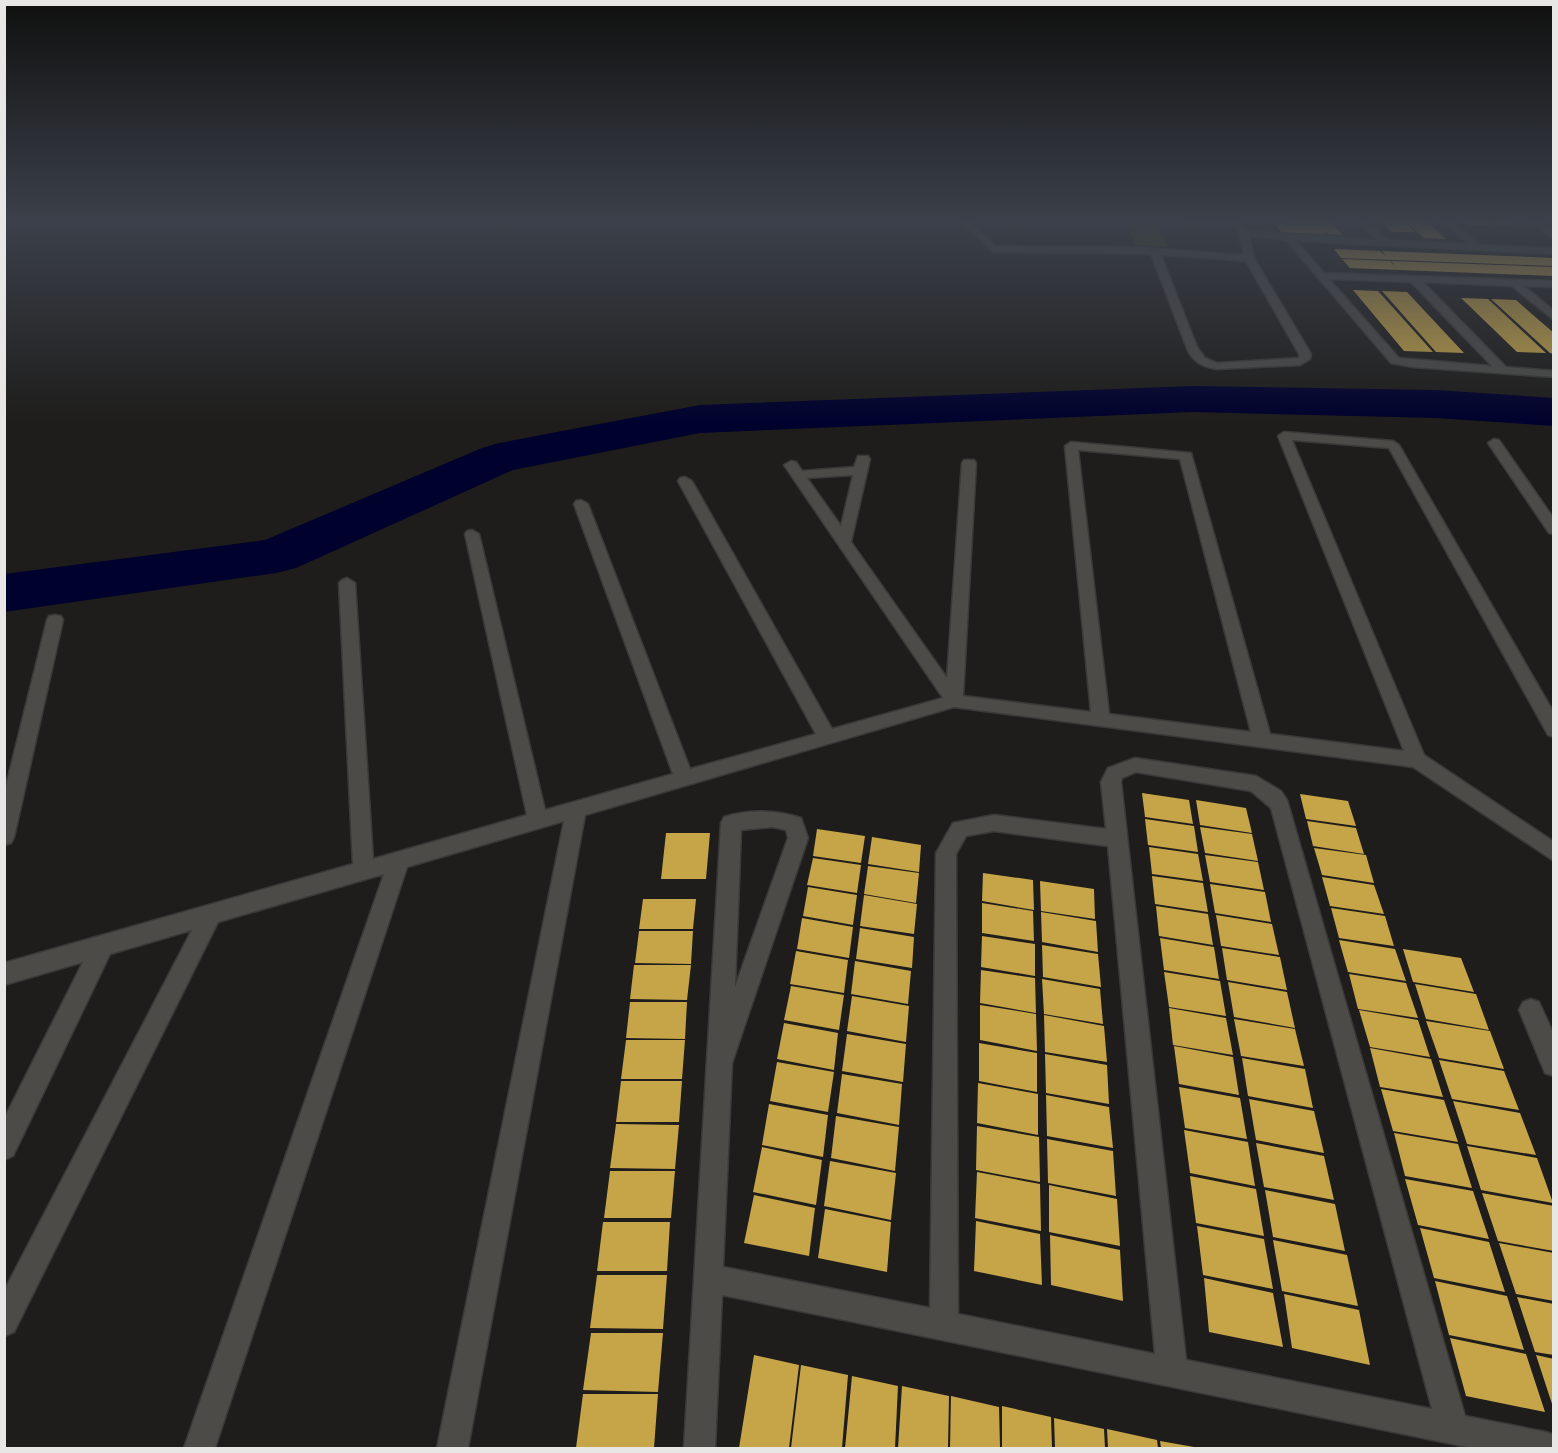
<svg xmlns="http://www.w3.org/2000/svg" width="1558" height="1453" viewBox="0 0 1558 1453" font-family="'Playfair Display',serif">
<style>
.green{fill:#3f4412}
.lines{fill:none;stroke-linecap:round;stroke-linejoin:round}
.river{fill:#00012d;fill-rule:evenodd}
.building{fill:#c6a448}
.minor-casing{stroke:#393937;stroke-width:3}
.minor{fill:#4c4b48;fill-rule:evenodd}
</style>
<rect width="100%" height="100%" fill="#1e1d1b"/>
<path class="green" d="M1127 223 1158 224 1168 247 1136 245Z"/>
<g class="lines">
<path class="river" d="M1193 386 1436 390 1554 398V426L1436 418 1193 412 700 433 513 470 296 568 276 573 4 612V574L265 540 482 448 499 443 700 405Z"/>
</g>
<path class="building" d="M1287 221H1330L1334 225 1289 224Z
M1381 221H1403L1415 232H1392Z
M1406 221H1426L1446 239 1424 238Z
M1463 221H1485L1490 225H1468Z
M1488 221H1508L1515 226 1494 225Z
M1275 224 1335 226 1342 235 1328 234 1323 228 1327 234 1282 233Z
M1334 249 1380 251 1386 256 1382 251 1554 258V266L1341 258Z
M1342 259 1390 261 1396 268 1391 261 1554 267V276L1350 268Z
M1353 290 1378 291 1433 352 1404 351Z
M1382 291 1407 292 1464 353 1436 352Z
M1461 298 1488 299 1546 353 1517 352Z
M1491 299 1516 300 1533 315 1554 333V354L1550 353Z
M1142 793 1189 800 1193 824 1145 817Z
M1300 794 1348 801 1356 826 1306 819Z
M1196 800 1246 808 1252 833 1200 825Z
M1145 819 1194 826 1198 852 1148 845Z
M1307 821 1356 828 1364 854 1313 846Z
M1200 827 1252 834 1258 861 1205 853Z
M817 829 865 836 861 863 813 856Z
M666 833H710L706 879H661Z
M872 837 921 845 919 872 868 864Z
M1149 847 1198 854 1203 881 1152 874Z
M1314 848 1366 855 1374 883 1322 875Z
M1205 855 1258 862 1264 890 1210 882Z
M813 858 861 865 857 893 807 885Z
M868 866 919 873 916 903 864 894Z
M983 873 1033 880 1034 910 982 901Z
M1152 876 1203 883 1208 912 1155 904Z
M1322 877 1374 885 1384 914 1330 906Z
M1040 881 1094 889 1095 919 1041 911Z
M1210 884 1265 892 1271 922 1215 913Z
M808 887 857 895 853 925 803 916Z
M864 895 917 904 914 934 860 926Z
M643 899H696L693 929H639Z
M982 903 1033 911 1034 941 982 933Z
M1156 906 1208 914 1213 945 1159 936Z
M1331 908 1385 916 1394 946 1339 938Z
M1041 912 1096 921 1098 952 1042 942Z
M1216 915 1272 924 1279 955 1221 946Z
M802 918 853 927 849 958 797 949Z
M860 928 914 937 912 968 856 959Z
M639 931H693L691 964 635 963Z
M982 936 1035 944V976L981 967Z
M1160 938 1214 947 1219 979 1164 970Z
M1339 940 1395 949 1406 981 1348 972Z
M1042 945 1098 954 1101 987 1043 977Z
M1222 948 1280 957 1287 990 1227 980Z
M1403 949 1461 958 1474 992 1413 982Z
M796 951 848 960 844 993 790 984Z
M855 961 911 971 908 1004 851 994Z
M634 965H691L687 1000 630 999Z
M981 970 1035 978 1036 1013 980 1003Z
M1164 972 1220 981 1226 1016 1169 1007Z
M1349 974 1406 983 1418 1018 1358 1009Z
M1042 979 1100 989 1103 1024 1044 1014Z
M1228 982 1287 992 1295 1028 1234 1017Z
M1415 984 1476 994 1489 1030 1426 1019Z
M791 986 844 995 839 1030 784 1020Z
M852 996 909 1006 906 1042 847 1031Z
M630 1002H687L685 1039 626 1038Z
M980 1005 1036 1014 1037 1051 980 1040Z
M1169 1008 1226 1018 1233 1055 1173 1045Z
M1359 1010 1418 1020 1430 1057 1370 1047Z
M1044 1015 1104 1026 1107 1062 1045 1052Z
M1234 1019 1295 1029 1304 1066 1241 1056Z
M1426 1021 1490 1031 1504 1069 1439 1058Z
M784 1023 838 1033 834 1070 777 1059Z
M847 1034 906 1044 903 1082 842 1071Z
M626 1040H685L682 1079H621Z
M979 1043 1037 1053V1092L979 1081Z
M1174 1046 1233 1057 1239 1095 1179 1084Z
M1370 1048 1431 1059 1443 1097 1380 1087Z
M1045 1054 1107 1065 1109 1104 1046 1093Z
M1242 1058 1305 1069 1313 1108 1248 1096Z
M1439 1060 1504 1071 1519 1110 1452 1099Z
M777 1062 834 1072 828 1112 770 1101Z
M842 1074 902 1084 899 1125 837 1113Z
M621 1081H682L679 1122H616Z
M978 1083 1038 1094V1135L977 1123Z
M1179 1087 1240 1098 1247 1139 1185 1128Z
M1381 1089 1444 1100 1458 1142 1393 1131Z
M1046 1095 1109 1107 1113 1148 1047 1136Z
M1249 1099 1314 1111 1324 1153 1256 1140Z
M1453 1101 1520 1113 1536 1155 1467 1144Z
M769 1104 828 1115 823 1157 762 1145Z
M836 1116 899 1127 895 1171 831 1158Z
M616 1124 679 1125 675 1169 610 1168Z
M977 1126 1039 1137 1040 1182 976 1170Z
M1184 1130 1248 1142 1255 1186 1190 1173Z
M1394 1133 1458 1144 1472 1188 1405 1176Z
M1047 1139 1113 1151 1116 1196 1048 1183Z
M1256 1143 1324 1156 1334 1200 1264 1187Z
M1467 1146 1537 1158 1553 1203 1481 1190Z
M762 1147 822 1160 816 1205 753 1192Z
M830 1161 896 1173 891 1220 824 1206Z
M610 1171H675L671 1218H604Z
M977 1172 1040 1184 1041 1231 975 1218Z
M1190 1176 1256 1189 1264 1236 1196 1223Z
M1405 1179 1473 1191 1489 1239 1418 1225Z
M1049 1185 1117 1199 1120 1246 1049 1232Z
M1265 1190 1335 1204 1345 1251 1273 1237Z
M1482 1193 1554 1206V1251L1498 1241Z
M754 1195 815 1208 809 1256 744 1243Z
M825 1209 891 1222 887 1272 818 1258Z
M976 1221 1040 1234 1042 1285 974 1271Z
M603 1222H670L667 1271H597Z
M1197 1226 1264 1239 1273 1289 1203 1275Z
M1420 1228 1489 1242 1505 1292 1434 1278Z
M1050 1235 1120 1250 1123 1301 1051 1285Z
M1273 1240 1347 1255 1358 1306 1282 1291Z
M1499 1243 1554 1253V1301L1516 1294Z
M597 1275H667L663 1329 590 1328Z
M1204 1278 1273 1293 1283 1347 1209 1332Z
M1435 1281 1507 1296 1524 1350 1449 1335Z
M1284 1294 1359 1310 1370 1365 1292 1348Z
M1517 1297 1554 1304V1355L1535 1352Z
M591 1333H663L658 1392 583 1390Z
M1450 1338 1526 1354 1545 1412 1466 1396Z
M754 1355 799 1365 789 1448H739Z
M1536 1355 1554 1359V1407H1553Z
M801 1365 848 1375 842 1448H791Z
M852 1376 898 1386 895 1448H845Z
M902 1386 949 1396 948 1448H898Z
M583 1394H658L654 1448H576Z
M951 1396 999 1407 1000 1448H950Z
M1002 1406 1051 1417 1052 1448H1002Z
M1054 1418 1104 1429 1105 1448H1055Z
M1107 1429 1157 1440 1158 1448H1108Z
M1160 1441 1194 1447V1448H1161Z"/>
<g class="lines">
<defs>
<path id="minor" d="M961 221H970L995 246 1134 247 1244 255 1237 227 1185 224 1181 221H1242L1247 231 1376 240 1358 221H1367L1387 240 1469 244 1442 221H1451L1481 245 1554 248V254L1296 241 1324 273 1554 281V287L1524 286 1554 311V320L1512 286 1423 282 1506 367 1554 371V377L1413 367 1391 363 1286 240 1249 236 1254 258 1311 354 1310 359 1300 365 1217 369C1203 367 1195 363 1188 351L1151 254 993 252ZM1161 255 1246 261 1299 354V358L1217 363 1205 358 1197 347ZM1329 279 1411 282 1492 366 1399 358Z
M1529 221H1538L1554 232V239Z
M1284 432 1393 441 1399 445 1554 713V737L1548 735 1389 448 1292 440 1424 755 1554 842V861L1413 767 954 707 585 815 468 1448H437L564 821 407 867 215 1448H184L384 874 218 922 14 1332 4 1336V1291L192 930 110 954 13 1156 4 1160V1119L83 962 4 985V963L353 864 339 583 342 580 347 578 355 583 373 859 527 815 465 534 467 531 472 530 479 534 545 810 673 774 574 504 576 501 581 500 588 504 690 769 816 734 678 481 680 478 685 477 692 481 832 729 943 698 784 465 791 461 796 462 802 471 854 467 858 456H868L870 459 851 542 947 678 962 463 964 460H974L976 463 963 696 1091 712 1065 446 1071 442 1191 453 1270 734 1404 751 1278 436ZM1078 450 1180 459 1251 732 1109 714ZM853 475 841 526 807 478Z
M1494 439 1499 440 1554 519V534L1549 533 1488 443Z
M55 615 61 616 63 620 14 837 11 843 4 845V794L47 620 49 616Z
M1135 758 1256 776 1281 791 1287 800 1465 1416 1546 1432 1554 1435V1448H1472L722 1295 715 1448H684L721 823 724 817C748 809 777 810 801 818L808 838 732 1063 723 1267 930 1308 936 853 953 823 994 815 1106 829 1101 782 1108 768ZM1136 772 1251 791 1271 808 1432 1409 1186 1360 1121 782 1122 778ZM772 827 786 830 788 838 735 987 741 830ZM994 831 1108 846 1155 1354 958 1314 956 854 966 836Z
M1531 999 1539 1002 1554 1035V1076L1545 1073 1519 1010 1523 1002Z"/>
</defs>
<use href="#minor" class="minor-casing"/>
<use href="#minor" class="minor"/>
</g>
<linearGradient id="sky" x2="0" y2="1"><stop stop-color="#10100f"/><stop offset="0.52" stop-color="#3b404a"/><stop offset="1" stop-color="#3b404a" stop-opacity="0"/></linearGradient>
<rect width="1558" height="424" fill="url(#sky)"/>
<rect width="1558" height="1453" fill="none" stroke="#e8e7e5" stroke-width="12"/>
</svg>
